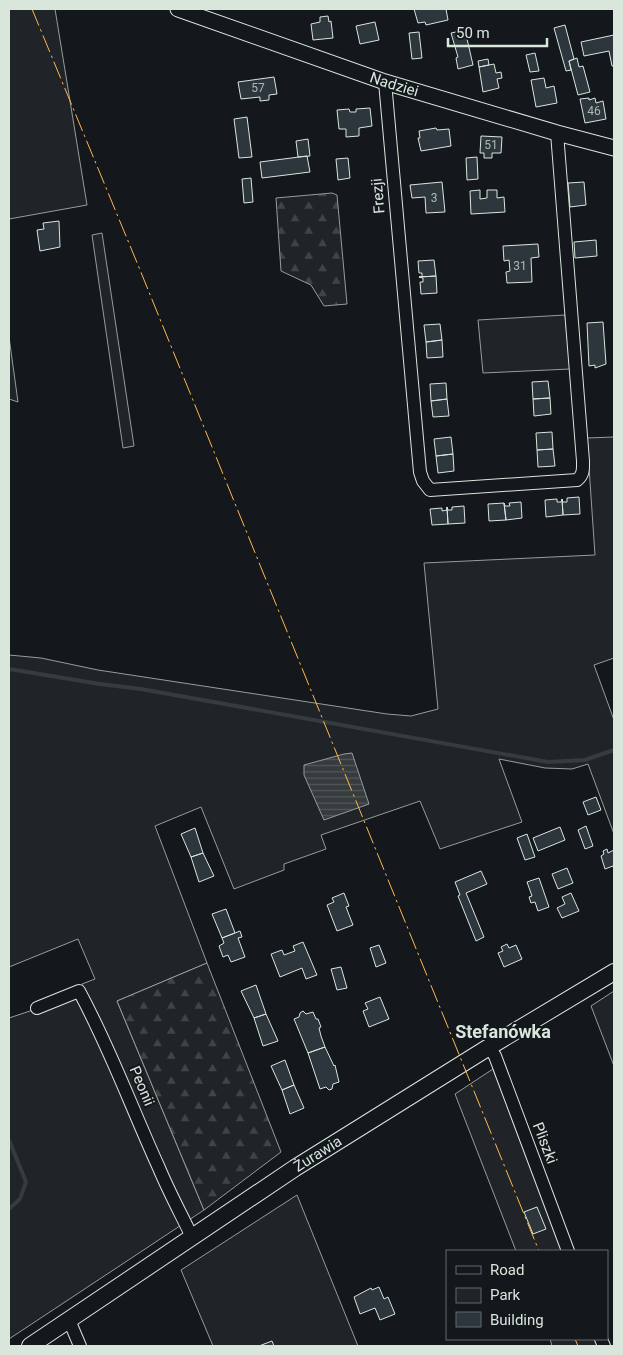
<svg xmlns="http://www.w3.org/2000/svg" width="623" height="1355" viewBox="0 0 623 1355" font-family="Roboto,sans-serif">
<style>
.green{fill:#202428;stroke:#939e99}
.forest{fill:url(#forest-firs);stroke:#939e99}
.water{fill:url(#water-rules);stroke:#939e99}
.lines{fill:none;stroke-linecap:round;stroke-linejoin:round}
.stream{stroke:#363b3e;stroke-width:4}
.building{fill:#2c363c;stroke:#d8e6dc}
.minor-casing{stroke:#d8e6dc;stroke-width:14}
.tertiary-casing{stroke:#d8e6dc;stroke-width:17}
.secondary-casing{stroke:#d8e6dc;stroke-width:18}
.minor{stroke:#14181c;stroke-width:12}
.tertiary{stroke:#14181c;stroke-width:15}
.secondary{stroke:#14181c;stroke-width:16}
.power{stroke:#ffb74d;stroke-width:1;stroke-dasharray:18 4 2.5 4;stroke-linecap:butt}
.labels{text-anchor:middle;stroke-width:4;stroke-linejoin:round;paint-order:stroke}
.number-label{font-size:12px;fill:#adbab4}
.street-label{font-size:15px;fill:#d8e6dc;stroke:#14181c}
.quarter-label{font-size:18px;font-weight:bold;fill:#d8e6dc;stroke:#14181c}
</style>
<defs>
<pattern id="forest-firs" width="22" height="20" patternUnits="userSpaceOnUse" patternTransform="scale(1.25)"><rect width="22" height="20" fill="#202428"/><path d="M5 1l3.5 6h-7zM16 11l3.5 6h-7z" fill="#404447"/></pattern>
<pattern id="water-rules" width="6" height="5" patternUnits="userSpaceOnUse" patternTransform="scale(1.25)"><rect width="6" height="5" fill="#363b3e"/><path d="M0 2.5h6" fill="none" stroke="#525759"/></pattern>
</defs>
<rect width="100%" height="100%" fill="#14181c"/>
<path class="green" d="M9 9H55L87 205 9 219Z
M102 233 134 446 123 448 92 235Z
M565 315 570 369 483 373 478 320Z
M9 337 18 402 9 399Z
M614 437V658L594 665 614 720V834L588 764 572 769 545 768 499 759 522 822 440 849 420 801 321 835 326 849 284 864V870L234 889 201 807 155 826 207 963 117 1001 204 1210 9 1339V1018L33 1010 35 1014 86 993 82 984 95 979 78 939 9 967V655L41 658 98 670 387 714 411 716 438 709 424 563 595 555 587 438Z
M614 991V1066L591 1006Z
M493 1069 562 1251H516L455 1094Z
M297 1195 358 1346H213L181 1270Z
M550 1339H595L598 1346H552Z"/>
<path class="forest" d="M332 193 337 195 347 304 324 306 311 285 281 271 276 198Z
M207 963 281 1152 204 1210 117 1001Z"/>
<path class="water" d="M352 753 369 804 324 820 304 775V765L344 754Z"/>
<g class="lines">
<path class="stream" d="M9 669 100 684 141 689 548 762 585 760 614 750
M9 1140 26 1182 20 1199 9 1209"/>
</g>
<path class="building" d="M414 9H446L448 20 426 25 425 22 418 23Z
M328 16 329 22 331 21 333 38 313 40 311 24 320 22V17Z
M375 22 379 40 360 44 356 26Z
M565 25 574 59 569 61 571 70 566 71 554 28Z
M465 30 473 65 458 69 456 58 458 57 451 33Z
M419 32 422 58 412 59 409 33Z
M614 35V66H612L609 51 584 56 581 42Z
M535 53 539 71 530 72 526 55Z
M577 58 579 67 583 66 590 92 578 95 569 61Z
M488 59 489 65 479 67 478 61Z
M494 64 496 73 501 72 502 78 497 79 499 88 483 92 479 67Z
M274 77 277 94 269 95V100L260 101V97L241 99 238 82Z
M544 78 546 88 554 86 557 103 536 107 531 80Z
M589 98V100L595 98 596 103 603 101 606 119 585 123 580 99Z
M370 108 372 126 359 128V136L346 137V129H339L337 110 349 109 350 112H356V109Z
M247 117 252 157 239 158 234 119Z
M436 128 437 130 449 129 451 146 421 151 418 138H420L419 131Z
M481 136 502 137 501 153H492V158H484V153H480Z
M308 139 310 156 298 157 296 141Z
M307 156 310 172 262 178 260 162Z
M477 157 478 179 467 180 466 158Z
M348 158 350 178 338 180 336 159Z
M251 178 253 202 244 203 242 179Z
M442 182 445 212 426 213 425 197 412 198 410 185Z
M584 182 586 205 570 207 568 183Z
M480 190V199L487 198V190H497V198L504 197 505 212 471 214 470 191Z
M59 221 60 247 40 251 37 230 44 229 43 223Z
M596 240 597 256 575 258 574 242Z
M538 244 539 257 531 258 532 282 507 283 506 272 510 271 509 260 504 261 503 246Z
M434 260 436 276 419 277H422V273H419L418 261Z
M436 276 437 293 421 294 420 282H423V278L419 277Z
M603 322 606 364 595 368V365L589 366 587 323Z
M440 324 442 340 426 342 424 325Z
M442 340 443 357 427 358 426 342Z
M548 381 550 398 533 399 532 382Z
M446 383 447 399 431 401 430 384Z
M550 398 551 414 534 416 533 399Z
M447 399 449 416 433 417 431 401Z
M552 432 553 449 537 450 536 433Z
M451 437 453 454 436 456 434 439Z
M553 449 555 466 538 467 537 450Z
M453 454 454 471 438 473 436 456Z
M579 497 580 514 563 515 562 499 563 502H567V498Z
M557 499V502H561L562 499 563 515 546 517 545 500Z
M521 502 522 518 506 520 504 503 505 506H510L509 503Z
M504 503 506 520 489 521 488 504Z
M464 506 465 523 448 524 447 507 448 510H452V507Z
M447 507 448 524 432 525 430 509 442 508V511L447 510Z
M596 797 601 810 588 815 583 802Z
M586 826 593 846 585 849 578 830Z
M560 827 565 840 538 851 533 838Z
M195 828 203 853 191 857 181 834Z
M527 834 535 857 525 860 517 838Z
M607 849 608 853 614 850V870L613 866 605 869 601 856 604 854 603 851Z
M203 853 214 876 199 882 191 857Z
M567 868 573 883 558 889 552 874Z
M481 871 487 884 466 893 484 937 476 941 458 896 460 895 455 882Z
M539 878 549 907 538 911 535 902 531 903 529 897 532 896 527 882Z
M344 893 349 906 346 907 353 925 337 931 327 905 334 902 332 898Z
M571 893 579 911 562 918 557 908 565 904 562 897Z
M226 909 235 933 222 938 212 914Z
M240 931 242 937 238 938 245 957 231 962 228 955 223 957 219 946 224 943 222 938Z
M303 942 317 975 306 979 302 968 280 977 271 954 282 950 284 955 295 951 293 946Z
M507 944 509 948 516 945 522 959 504 967 498 953 503 951 501 947Z
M379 945 386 963 376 967 370 948Z
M341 967 347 988 337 990 331 969Z
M256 985 266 1014 254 1018 241 991Z
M380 997 389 1019 369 1027 363 1011 368 1009 365 1003Z
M303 1011 306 1014 313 1012 316 1019H318L321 1027 319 1028 321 1036 325 1047 308 1053 294 1019 299 1017 300 1013Z
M266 1014 278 1041 263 1046 254 1018Z
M325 1047 334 1066 335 1065 339 1082 333 1084 332 1089 329 1090 326 1087 320 1089 308 1053Z
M285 1060 294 1085 282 1090 271 1066Z
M294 1085 304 1108 290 1114 282 1090Z
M537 1207 546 1229 533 1234 524 1212Z
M379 1287 384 1299 388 1297 395 1314 380 1320 375 1308 360 1314 354 1297 371 1288 372 1290Z
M272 1341 274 1346H259Z"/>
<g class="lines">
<defs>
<path id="minor" d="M385 82 420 472 423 481 430 490 577 480C584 475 583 468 583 461L557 133
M37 1008 79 991C110 1048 132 1109 159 1168 169 1192 181 1214 192 1237
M489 1047 495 1056 568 1251
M69 1320 80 1346
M601 1339 604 1346"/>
<g id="tertiary">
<path id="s1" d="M178 9 385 82 557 133 614 148"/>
</g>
<g id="secondary">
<path id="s2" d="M30 1346 295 1168 489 1047 614 972"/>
</g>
</defs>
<use href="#minor" class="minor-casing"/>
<use href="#tertiary" class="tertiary-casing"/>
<use href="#secondary" class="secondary-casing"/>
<use href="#minor" class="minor"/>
<use href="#tertiary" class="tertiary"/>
<use href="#secondary" class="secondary"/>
<path class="power" d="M32 9 138 265 539 1251
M575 1339 578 1346"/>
</g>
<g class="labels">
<g class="number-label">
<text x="258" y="92">57</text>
<text x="594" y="115">46</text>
<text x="491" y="149">51</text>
<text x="434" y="202">3</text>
<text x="520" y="270">31</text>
</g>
<g class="street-label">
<text dy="5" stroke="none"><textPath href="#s1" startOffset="229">Nadziei</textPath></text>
<text transform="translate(378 196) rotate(-95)" y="5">Frezji</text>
<text transform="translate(142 1086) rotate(67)" y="5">Peonii</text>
<text transform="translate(545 1143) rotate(69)" y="5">Pliszki</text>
<text dy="5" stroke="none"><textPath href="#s2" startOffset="346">Żurawia</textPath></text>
</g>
<g class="quarter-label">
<text x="503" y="1038">Stefanówka</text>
</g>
</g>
<rect width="623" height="1355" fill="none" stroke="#d8e6dc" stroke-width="20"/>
<rect x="446" y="1250" width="162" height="90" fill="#14181c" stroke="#626a69"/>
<rect x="456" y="1266" width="25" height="8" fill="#14181c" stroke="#626a69"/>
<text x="490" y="1275" font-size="15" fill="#d8e6dc">Road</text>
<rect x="456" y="1288" width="25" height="15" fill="#202428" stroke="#626a69"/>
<text x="490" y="1300" font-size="15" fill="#d8e6dc">Park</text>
<rect x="456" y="1312" width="25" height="15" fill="#2c363c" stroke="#626a69"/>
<text x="490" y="1325" font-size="15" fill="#d8e6dc">Building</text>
<path d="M448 38v8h99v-8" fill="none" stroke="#d8e6dc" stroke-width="2.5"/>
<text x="456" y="38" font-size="15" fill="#d8e6dc" stroke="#14181c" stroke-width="4" paint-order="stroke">50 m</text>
</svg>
